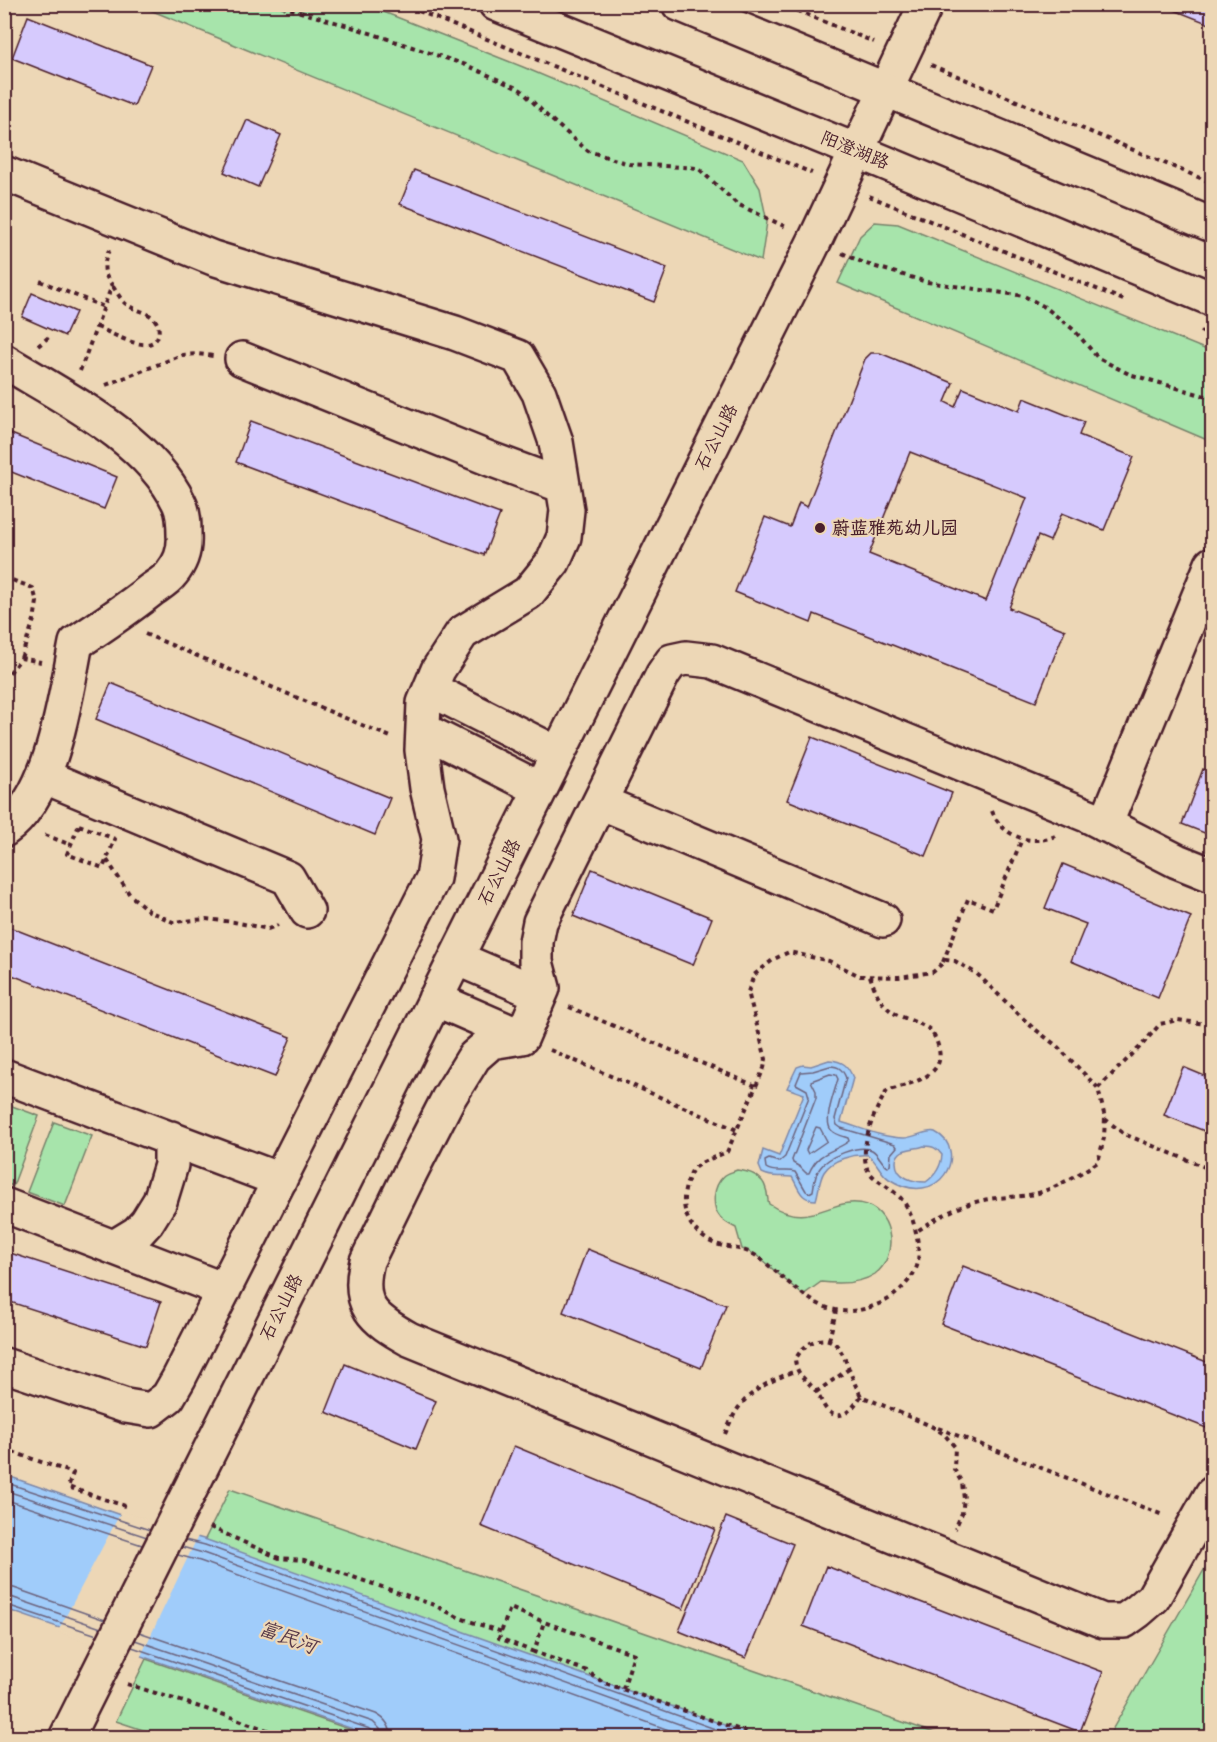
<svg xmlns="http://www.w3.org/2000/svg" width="1217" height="1742" viewBox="0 0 1217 1742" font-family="'Gochi Hand','LXGW WenKai TC',sans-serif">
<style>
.green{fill:#a7e4ab;stroke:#78826b;stroke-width:1.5}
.water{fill:#a0ccfa;stroke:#7e87a7;stroke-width:1.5;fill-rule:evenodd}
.pier{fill:#edd7b6}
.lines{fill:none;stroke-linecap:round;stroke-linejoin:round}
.shore{stroke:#6c647e;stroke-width:1.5}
.building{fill:#d6cafd;stroke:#4a1f2b;stroke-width:1.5;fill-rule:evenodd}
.minor-casing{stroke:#4a1f2b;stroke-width:38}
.major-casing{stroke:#4a1f2b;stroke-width:38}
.path{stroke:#4a1f2b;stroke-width:4;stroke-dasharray:4.5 4.5;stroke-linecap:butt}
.minor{stroke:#edd7b6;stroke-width:33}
.major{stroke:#edd7b6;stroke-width:33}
.poi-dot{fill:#4a1f2b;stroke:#edd7b6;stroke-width:2}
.labels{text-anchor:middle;stroke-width:4.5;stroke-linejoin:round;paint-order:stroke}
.street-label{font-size:18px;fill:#4a1f2b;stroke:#edd7b6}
.poi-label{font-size:18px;font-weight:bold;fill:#4a1f2b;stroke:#edd7b6;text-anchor:start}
.water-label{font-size:20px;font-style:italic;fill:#57394a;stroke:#edd7b6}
</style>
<rect width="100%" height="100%" fill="#edd7b6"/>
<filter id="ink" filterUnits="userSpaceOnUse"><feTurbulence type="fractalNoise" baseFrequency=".0167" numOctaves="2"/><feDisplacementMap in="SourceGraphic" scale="12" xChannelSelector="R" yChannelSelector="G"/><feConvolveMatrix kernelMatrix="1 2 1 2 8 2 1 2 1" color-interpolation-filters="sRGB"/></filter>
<g filter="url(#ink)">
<path class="green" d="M138 5H366L523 67 743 160 760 188 767 222 761 261Z
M875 222 898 224 1212 352V442L838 283 860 236Z
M4 1103 39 1116 13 1186 5 1183Z
M54 1122 92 1136 65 1206 27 1192Z
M737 1170C749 1171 763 1176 766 1189 768 1194 767 1199 769 1204 811 1233 833 1193 867 1205 894 1215 898 1257 875 1274 860 1284 838 1284 821 1282L803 1295 756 1255 742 1249 736 1228C730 1225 724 1222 720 1217 711 1206 713 1186 724 1176 727 1173 733 1172 737 1170Z
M230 1489 946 1737H731L197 1555Z
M1212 1556V1737H1108Z
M146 1659 372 1737H164L116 1721Z"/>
<path class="water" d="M829 1060C843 1061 848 1065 853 1078L841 1122C861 1128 883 1138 904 1138 913 1138 929 1129 935 1132 971 1150 940 1212 889 1179 880 1173 877 1161 868 1155 854 1154 832 1159 824 1172 819 1180 819 1191 816 1200 800 1200 799 1188 792 1177 779 1175 774 1179 762 1173L759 1166 763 1150 779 1156 804 1094 787 1088 797 1067 803 1065 811 1066ZM924 1146C933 1146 937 1148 942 1155 941 1167 936 1175 926 1182 914 1182 896 1178 896 1162 896 1158 897 1156 900 1153 905 1148 917 1149 924 1146Z
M5 1475 126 1517 207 1540 758 1737H376L5 1609Z"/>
<path class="pier" d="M121 1512 199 1534 139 1660 58 1631Z"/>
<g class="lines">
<path class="shore" d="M830 1066C839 1066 843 1070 846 1078L835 1119 837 1125 841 1128 895 1144 897 1147 891 1154 890 1165 888 1167C881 1163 879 1154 872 1150 859 1144 827 1157 820 1168 815 1174 814 1184 813 1191L809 1193 806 1191 795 1172C785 1169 775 1174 766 1168L765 1161 769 1159 779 1162 785 1157 809 1097 807 1090 796 1084 801 1072 813 1071Z
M830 1074 836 1075 838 1079C835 1091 823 1120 831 1130 835 1135 842 1136 848 1138L849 1141C833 1153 819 1150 809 1173H806L800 1167 793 1163 792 1160 816 1098V1091L811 1081Z
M816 1127 820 1128 827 1141 808 1154 806 1150Z
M4 1482 150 1530
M4 1490 147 1537
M4 1499 142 1545
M185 1540 205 1545 740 1738
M182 1547 203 1553 718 1738
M178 1555 200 1561 691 1738
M4 1587 14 1588 105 1620
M4 1596 11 1597 101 1628
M4 1604 97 1635
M139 1632 376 1714C386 1719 391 1726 391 1738
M135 1640 373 1722 380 1729 382 1738
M132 1647 370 1729 374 1732 375 1738"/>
</g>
<path class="building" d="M1159 4H1212V25Z
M28 16 151 65 134 106 12 58Z
M247 120 281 135 258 187 224 172Z
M414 170 667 268 654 302 400 204Z
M32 293 76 312 65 336 22 317Z
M871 353H880L953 383 945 402 955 407 963 388 1019 411 1024 398 1084 422 1079 435 1134 457 1104 530 1062 513 1050 541 1038 536 1009 608 1065 630 1036 702 814 614 811 623 735 592 765 517 790 527 799 503 807 507 865 359ZM910 452 1027 498 986 601 869 554Z
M251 421 500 514 484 555 236 462Z
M4 431 117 477 104 509 4 469Z
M111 683 390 798 375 835 96 719Z
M812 737 952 793 926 856 787 800Z
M1203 769 1212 772V836L1182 824Z
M1063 864 1191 917 1158 998 1071 961 1086 924 1045 908Z
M592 869 712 918 693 965 573 916Z
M4 925 291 1037 275 1077 4 972Z
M1183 1067 1212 1079V1134L1164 1115Z
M587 1249 726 1305 701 1368 563 1312Z
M4 1251 161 1302 146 1346 4 1300Z
M963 1266 1212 1364V1421L1209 1429 941 1324Z
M345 1364 436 1401 416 1449 326 1412Z
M514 1446 715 1529 683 1609 481 1526Z
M726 1517 793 1544 746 1658 679 1631Z
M826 1566 1103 1672 1080 1732 803 1626Z"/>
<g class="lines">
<defs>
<path id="minor" d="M4 173 213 258 455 333 518 357 539 393 556 442 567 510 564 537 553 562 528 593 462 633 438 670 424 703 422 750 427 788 439 839 433 878 179 1378 168 1397 151 1410 126 1406 4 1365
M242 359 490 459 563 486
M4 361C63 397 148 438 179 503 184 513 184 524 184 535 185 548 181 562 172 573 167 580 158 585 151 590 127 609 102 626 76 643 65 698 53 796 4 830
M430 689 558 754
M423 730 540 789
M43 776 288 878 307 911
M600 802 883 920
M1105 825 1212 564
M456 958 540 994
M435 999 522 1037
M522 1037 491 1042 474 1057 448 1099 411 1171 367 1261C356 1306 373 1319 409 1339L1103 1621H1124L1138 1611 1153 1598 1212 1494
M522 1037 543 988 536 962V942L540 922 663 674 672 661 686 658 712 661 1089 816 1177 861 1212 875
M4 1076 280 1180
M4 1205 224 1290
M114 1247 137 1233 147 1222 160 1201 171 1165V1138
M66 1738 815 240 926 4"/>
<path id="major" d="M496 4 857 151 1212 299
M679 4 1212 225"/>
</defs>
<use href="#minor" class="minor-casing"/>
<use href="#major" class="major-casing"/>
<path class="path" d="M273 4 352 27 466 65 521 90 547 116 588 151 629 164 698 168 737 204 786 227
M402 4 812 173
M781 4 874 42
M931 65 1212 183
M869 196 1126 301
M842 253 866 264 927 282 1024 296 1045 307 1074 330 1098 358 1129 374 1212 398
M40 281 104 307
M97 327C110 332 147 355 157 338 160 332 159 325 155 320 148 311 135 311 126 304 121 300 116 291 112 285
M1200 331 1212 336
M38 346 50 336
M80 371 112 285C102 273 103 264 109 250
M106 385 182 355 198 354 213 356
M4 577 33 588 37 602 34 620 21 658
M145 634 393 738
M4 680 21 658 41 662
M992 811C1002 837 1031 846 1055 836
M79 825 115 839 103 868 67 854Z
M45 835 71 845
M107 860 130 895 149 911 173 922 206 919 234 922 268 929 278 925
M943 962 968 899 993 909 1022 839
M870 976C875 990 879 1002 891 1011 902 1019 918 1021 929 1029 934 1034 938 1043 939 1050 945 1078 906 1084 887 1091 875 1109 859 1146 867 1168 872 1181 894 1188 903 1201 914 1215 922 1249 917 1266 913 1279 895 1297 883 1302 834 1325 810 1301 775 1271 768 1265 761 1258 753 1254 738 1246 720 1249 706 1239 685 1225 679 1203 688 1180 690 1175 691 1171 694 1168 703 1160 716 1157 727 1152L764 1068 766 1059 748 992 754 975 774 959 789 952 829 961 860 976 899 977 933 972 946 960 955 961 977 974 1031 1026 1057 1046 1098 1088 1105 1118 1104 1138 1098 1162C1081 1173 1063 1184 1044 1191 1027 1198 1002 1196 984 1200 959 1205 936 1218 916 1232
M569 1007 756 1086
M550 1050 737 1130
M1098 1088 1142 1045 1160 1024 1178 1020 1212 1025
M1105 1119 1124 1134 1212 1170
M829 1340 836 1311
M816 1392 849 1369
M861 1396C854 1407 842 1423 828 1411 822 1405 820 1396 815 1390 805 1378 797 1376 795 1360 800 1351 805 1345 815 1341 840 1332 845 1362 853 1379 855 1385 858 1390 861 1396L931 1426 944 1434 955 1447 954 1469 962 1483 964 1499 962 1513 955 1529
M938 1428 1163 1515
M725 1434C728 1427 731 1420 735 1413 748 1391 773 1379 796 1371
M4 1449 73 1473 68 1487 125 1506
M210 1527 279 1558 304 1560 434 1605 460 1618 502 1632
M534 1652 499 1638 510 1608 544 1622
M127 1684 228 1716 289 1738
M623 1689 634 1654 544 1622 534 1652 587 1671 602 1682 763 1738"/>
<use href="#minor" class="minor"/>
<use href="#major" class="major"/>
</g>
</g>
<circle class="poi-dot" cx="820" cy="528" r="6"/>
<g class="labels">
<g class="street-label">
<text transform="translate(855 150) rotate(22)" y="6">阳澄湖路</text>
<text transform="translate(716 437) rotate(-63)" y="6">石公山路</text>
<text transform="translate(499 872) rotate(-63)" y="6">石公山路</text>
<text transform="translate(281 1307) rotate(-63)" y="6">石公山路</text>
</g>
<g class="poi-label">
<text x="832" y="534">蔚蓝雅苑幼儿园</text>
</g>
<g class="water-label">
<text transform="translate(288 1637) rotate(20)" y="7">富民河</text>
</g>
</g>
<rect width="1217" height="1742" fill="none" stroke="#edd7b6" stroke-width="24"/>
<rect x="12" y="12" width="1193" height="1718" fill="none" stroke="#4a1f2b" stroke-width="2" filter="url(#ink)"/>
</svg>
